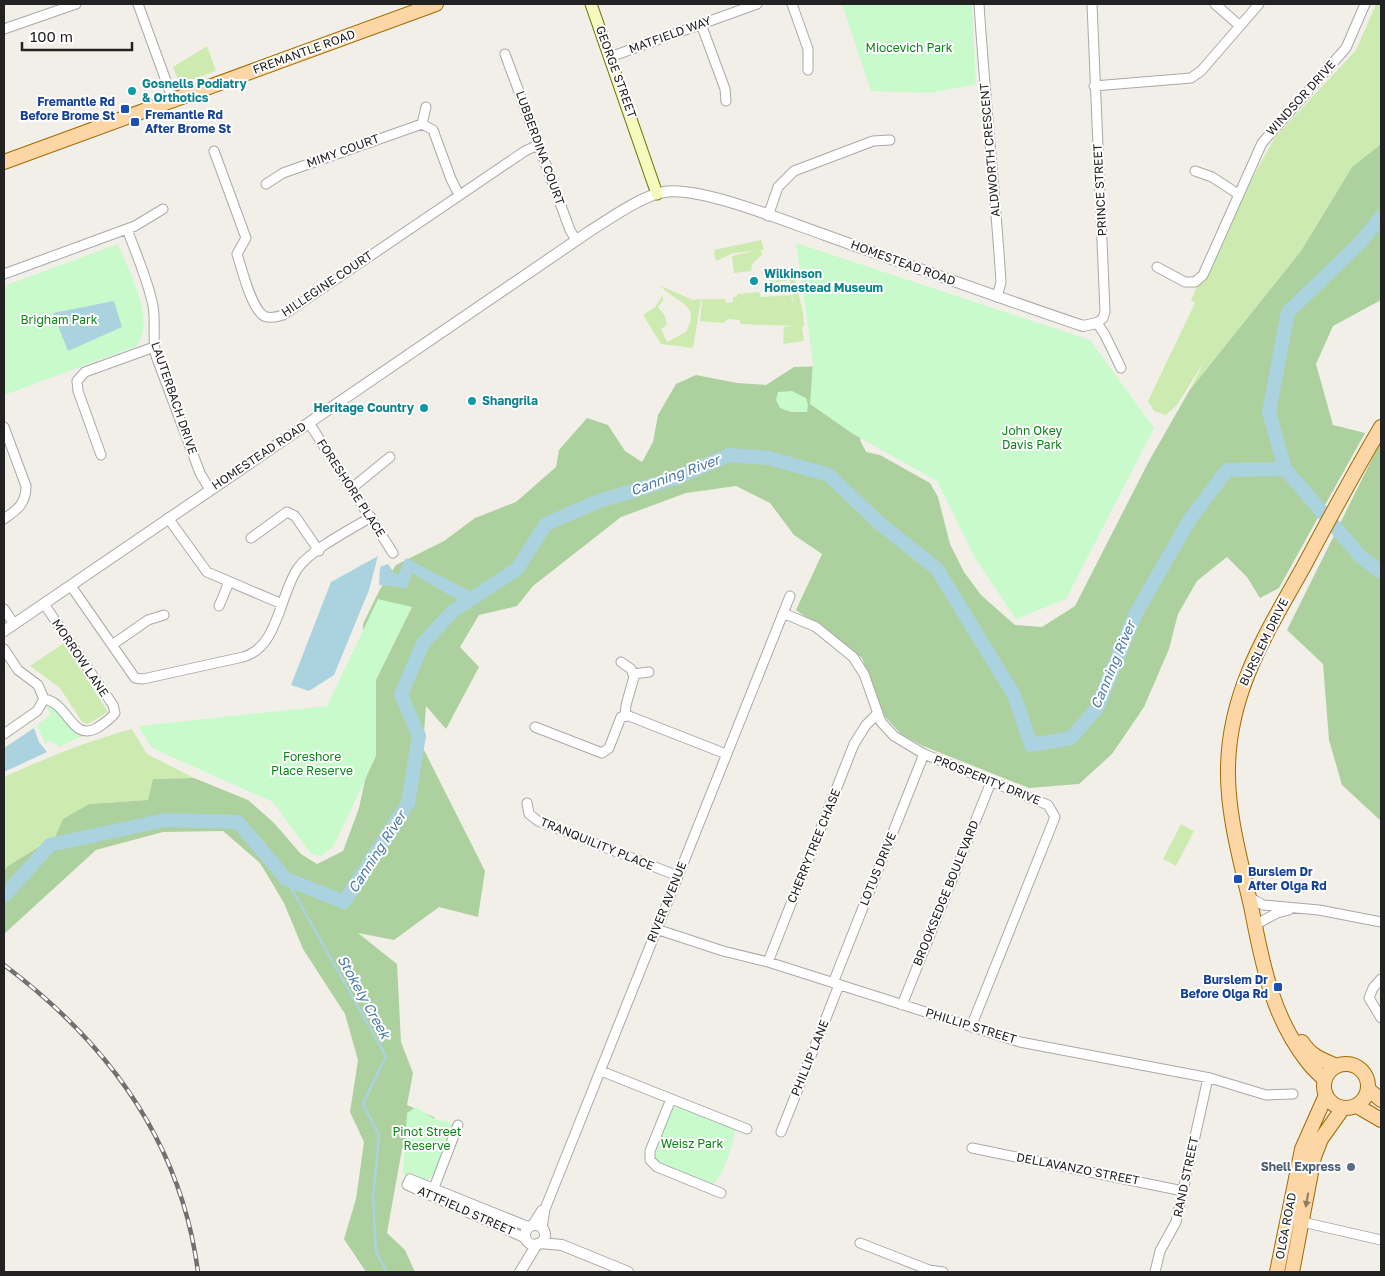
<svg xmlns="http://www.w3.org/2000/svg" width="1385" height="1276" viewBox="0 0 1385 1276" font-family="'Golos Text',sans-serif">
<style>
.grass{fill:#cdebb0}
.forest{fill:#add19e}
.park{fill:#c8facc}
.water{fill:#aad3df}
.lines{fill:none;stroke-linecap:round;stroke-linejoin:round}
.stream{stroke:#aad3df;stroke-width:2.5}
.river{stroke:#aad3df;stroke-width:14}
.minor-casing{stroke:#a9a9a9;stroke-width:11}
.tertiary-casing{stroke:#a9a9a9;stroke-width:12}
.secondary-casing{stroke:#707d05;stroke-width:13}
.primary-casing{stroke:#a06b00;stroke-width:16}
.minor{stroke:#fff;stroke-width:9}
.tertiary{stroke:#fff;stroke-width:10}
.secondary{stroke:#f7fabf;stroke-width:11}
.primary{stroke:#fcd6a4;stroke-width:14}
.rail-casing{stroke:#707070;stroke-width:4.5}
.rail{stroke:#fff;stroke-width:2.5;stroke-dasharray:8;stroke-linecap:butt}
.oneway{fill:#8f7c63}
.culture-dot{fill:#0f9aa8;stroke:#fff;stroke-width:2}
.transit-dot{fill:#1a4fb4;stroke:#fff;stroke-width:2}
.service-dot{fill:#5c6f8a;stroke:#fff;stroke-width:2}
.labels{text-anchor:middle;stroke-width:4;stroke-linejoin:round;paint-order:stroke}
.street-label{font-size:12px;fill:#222;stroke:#fff}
.park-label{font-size:12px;fill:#0c8416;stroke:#fff}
.culture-label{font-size:12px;font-weight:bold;fill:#0d838f;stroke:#fff;text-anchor:start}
.transit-label{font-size:12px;font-weight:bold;fill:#164399;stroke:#fff;text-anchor:end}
.service-label{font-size:12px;font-weight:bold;fill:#4e5e75;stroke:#fff;text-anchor:end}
.water-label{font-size:14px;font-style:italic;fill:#4a7aab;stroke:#fff}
</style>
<rect width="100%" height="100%" fill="#f2efe9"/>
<path class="grass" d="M1376 4H1381V144L1352 167 1301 251 1189 391 1205 360 1177 405 1166 415 1154 411 1148 401 1195 303 1191 300 1198 285 1204 281 1247 188 1275 137 1356 50Z
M207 46 216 71 180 84 173 67Z
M761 240 764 250H761L762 255 752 264 751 271 734 273 732 256 753 251 734 253 716 261 714 250Z
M769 274H775L772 280 774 281 794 275 803 312 804 326 802 327 804 341 783 344 784 327 793 326 741 324 739 320 728 319 723 323 700 321 702 299H725L726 303 733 302V297H737V294L759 292 761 297 791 295 794 308 790 280 770 283Z
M661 286 693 300 701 299 693 348 661 344 643 315 655 307 663 295V301L658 307 665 316 667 325 661 329 667 342 686 332C702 302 674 303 661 286Z
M64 643 108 712 88 724 82 722 60 688 30 666Z
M132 729 147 754 194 778 153 779 148 800 89 804 63 819 55 837 4 871V777C46 758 87 741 132 729Z
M1181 824 1194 831 1176 866 1163 859Z"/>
<path class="forest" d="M1381 144V300L1333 326 1316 364 1333 425 1365 433 1279 588 1260 598 1247 577 1227 557 1197 581 1178 614 1169 649 1144 707 1112 754 1079 784 1029 788 923 746 901 734 885 717 862 658 796 610 822 554 794 535 770 503 736 486 686 493 621 517 533 586 517 606 479 615 460 647 479 667 446 729 426 706 423 748 485 871 478 917 439 907 394 940 358 933 397 964 401 1042 413 1073 407 1105 434 1117 435 1124 426 1142 402 1149 387 1233 405 1250 415 1272H366L344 1239 356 1199 364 1142 350 1112 358 1060 345 1014 303 949 284 903 260 863 223 831 163 832 96 850 4 934V871L8 866 55 837 63 819 89 804 148 800 153 779 194 778 248 800 274 823 301 854 317 864 343 851 359 808 371 752 364 675 363 624 380 589 396 565 444 541 475 518 516 502 556 467 559 450 587 418 608 425 625 451 642 462 653 442 658 415 676 384 696 375 737 383 766 385 794 367 829 366 865 425 860 440 866 452 880 455 930 483 938 497 950 544 964 572 981 595 1015 625 1042 627 1075 606 1149 461 1189 391 1301 251 1352 167Z
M1381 441V821L1342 785 1329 740 1323 664 1287 630Z"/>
<path class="park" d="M842 4H972L976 84 931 93 871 91Z
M796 243 1090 340 1154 428 1066 599 1016 619 974 556 937 481 853 434 810 404 813 361Z
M118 244C129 273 156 317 137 346L4 395V286Z
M792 391 806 398 808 405 807 412H791L780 408 776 400 778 392Z
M378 599 412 607 376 680V756L334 846 321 856 311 854 273 802 152 748 138 726 327 706Z
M50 703 75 731 87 734 59 747 50 740 45 744 37 725 50 715 49 710 45 706Z
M416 1107 436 1120 447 1121 454 1127 435 1174 426 1181 410 1179 403 1173 407 1113Z
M676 1107H682L735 1128C735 1141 723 1177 712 1185L657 1163 654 1157 669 1112Z"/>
<path class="water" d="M114 301 122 327 68 351 53 313Z
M378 556 369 590 334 675 309 691 291 685 331 582Z
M406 558 475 594 461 602 412 573 407 588 379 585 380 567 388 564 395 574H399Z
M34 728 39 742 47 752 4 772V748Z"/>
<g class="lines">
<path class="stream" d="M286 879 386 1056 363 1104 379 1135 373 1197 376 1252 387 1272"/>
<path class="river" d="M1285 469 1269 412 1288 312 1360 243 1381 217
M4 896 50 845 165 820 238 822 286 879 344 902 408 803 419 736 401 695 423 643 453 611 517 569 546 524 599 501 676 478 729 455 769 458 829 475 878 522 937 569 1014 695 1031 745 1071 738 1097 708 1135 615 1190 519 1227 470 1285 469 1361 557 1381 572"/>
<defs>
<path id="minor" d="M138 4 173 100
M792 4 808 49V70
M979 4C985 97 995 189 1001 282L997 297
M1092 4 1105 312 1103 318 1097 323 1105 335 1121 368
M1215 4 1240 26
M701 24 725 89 726 101
M4 29 76 4
M505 54 570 230 576 240
M610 57 757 4
M1094 86 1191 78 1201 71 1259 4
M426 107 422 124 433 130 451 179 459 195
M214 151 246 238 237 254C242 269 251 308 264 316 270 319 277 317 283 315L525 151 538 145
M1195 171 1212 177 1238 194
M266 184 283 173 422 124
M768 216 778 187 794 171 873 141 890 140
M127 229C136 254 148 280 153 306 156 323 152 339 156 356L200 473 210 490
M1157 267 1185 282H1195L1203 275 1262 143 1346 48 1365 4
M4 274 135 226 163 209
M309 423 393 553
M4 427 26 486C26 504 17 510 4 519
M101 455 78 391 77 381 85 372 154 347
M352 488 390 457
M168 518 207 572 282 604
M251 538 287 512 295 516 319 551
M71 586 135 678 143 679 243 657C279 647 279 595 298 568 313 548 350 530 371 517
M44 604 113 705 115 713C110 720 104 723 97 728 71 742 69 703 44 699
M219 606 229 582
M4 609 14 624
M783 613 816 627 853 657 864 674 881 722 894 736 924 754 1048 805 1055 817 971 1027
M112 645 148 620 164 615
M4 649 18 670 38 685 44 699 37 711 4 734
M621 662 631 669 634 677 626 705 625 716
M633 674 649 672
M535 727 602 753 609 748 621 717 629 716 726 754
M527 803 529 814 538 821 678 876
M1249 897 1263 905 1319 910 1381 922
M1255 925 1277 913 1289 910
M656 929 723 951 768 962 1020 1042 1210 1078 1266 1095 1293 1094
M768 962 854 744 866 725 877 714
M1381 979 1373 988 1369 998 1381 1018
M833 983 924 754
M902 1005 991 782
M601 1071 747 1129
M671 1099 650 1151V1160L657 1167 721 1193
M781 1132 839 985
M972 1148 1183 1191
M432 1193 458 1125
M1298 1221 1381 1240
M532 1226 542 1210 545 1209
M542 1228 545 1209 790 596
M525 1238 407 1185 410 1179 529 1227
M860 1243 929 1270 943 1272
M1155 1272 1160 1251 1176 1222 1208 1078"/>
<path id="tertiary" d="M4 631 587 233C606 221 643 195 664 192 701 186 787 222 825 235 911 266 997 297 1083 326L1097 323
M525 1235a10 10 0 1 1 20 0a10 10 0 1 1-20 0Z
M540 1243 562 1245 628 1272
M520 1272 537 1244"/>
<path id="secondary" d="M591 4 657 194"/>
<path id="primary" d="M4 162 436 4
M1302 1042C1311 1056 1322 1060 1337 1066
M1324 1086a22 22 0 1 1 44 0a22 22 0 1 1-44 0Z
M1325 1080C1319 1074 1312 1068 1307 1061 1271 1015 1262 961 1251 906 1241 862 1227 814 1228 768 1229 691 1267 632 1304 566 1329 519 1354 473 1381 427
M1368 1089 1381 1100
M1357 1106 1381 1120
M1277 1272 1302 1149 1326 1095
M1292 1272 1314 1157 1321 1139 1343 1108"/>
</defs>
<use href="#minor" class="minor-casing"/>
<use href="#tertiary" class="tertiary-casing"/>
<use href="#secondary" class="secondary-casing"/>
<use href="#primary" class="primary-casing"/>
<use href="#minor" class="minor"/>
<use href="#tertiary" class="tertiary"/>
<use href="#secondary" class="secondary"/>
<use href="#primary" class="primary"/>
<defs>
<path id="rail" d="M4 965C107 1042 181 1141 198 1272"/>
</defs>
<use href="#rail" class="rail-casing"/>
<use href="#rail" class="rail"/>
</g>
<defs><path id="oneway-solid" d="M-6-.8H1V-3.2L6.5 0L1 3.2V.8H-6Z" transform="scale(1.25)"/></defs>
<use class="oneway" href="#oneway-solid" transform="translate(1307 1200) rotate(100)"/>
<g class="culture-dot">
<circle cx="132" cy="91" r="5"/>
<circle cx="754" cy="281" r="5"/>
<circle cx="472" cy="401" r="5"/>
<circle cx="424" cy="408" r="5"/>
</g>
<g class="transit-dot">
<rect x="120" y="104" width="10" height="10" rx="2.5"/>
<rect x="130" y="117" width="10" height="10" rx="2.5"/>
<rect x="1233" y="874" width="10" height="10" rx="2.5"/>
<rect x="1273" y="982" width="10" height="10" rx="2.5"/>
</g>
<circle class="service-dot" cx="1351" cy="1167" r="5"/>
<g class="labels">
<g class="street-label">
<text transform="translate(670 35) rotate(-20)" y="4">MATFIELD WAY</text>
<text transform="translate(304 52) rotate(-20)" y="4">FREMANTLE ROAD</text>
<text transform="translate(616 72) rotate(70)" y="4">GEORGE STREET</text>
<text transform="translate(1301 98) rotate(-48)" y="4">WINDSOR DRIVE</text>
<text transform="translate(540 148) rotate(70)" y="4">LUBBERDINA COURT</text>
<text transform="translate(990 150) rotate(-95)" y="4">ALDWORTH CRESCENT</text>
<text transform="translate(343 151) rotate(-20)" y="4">MIMY COURT</text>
<text transform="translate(1100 190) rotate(-93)" y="4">PRINCE STREET</text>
<text transform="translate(903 263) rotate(20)" y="4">HOMESTEAD ROAD</text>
<text transform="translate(327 284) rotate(-34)" y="4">HILLEGINE COURT</text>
<text transform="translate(174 398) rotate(71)" y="4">LAUTERBACH DRIVE</text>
<text transform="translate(259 456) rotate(-34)" y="4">HOMESTEAD ROAD</text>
<text transform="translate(351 488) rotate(57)" y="4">FORESHORE PLACE</text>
<text transform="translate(1264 642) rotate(-64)" y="4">BURSLEM DRIVE</text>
<text transform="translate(80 658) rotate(56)" y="4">MORROW LANE</text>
<text transform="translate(987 780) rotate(22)" y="4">PROSPERITY DRIVE</text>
<text transform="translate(597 844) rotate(22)" y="4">TRANQUILITY PLACE</text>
<text transform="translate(814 846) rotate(-68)" y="4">CHERRYTREE CHASE</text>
<text transform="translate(878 869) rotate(-68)" y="4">LOTUS DRIVE</text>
<text transform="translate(946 893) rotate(-68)" y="4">BROOKSEDGE BOULEVARD</text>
<text transform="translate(667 902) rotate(-68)" y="4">RIVER AVENUE</text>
<text transform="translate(971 1026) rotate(17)" y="4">PHILLIP STREET</text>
<text transform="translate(810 1058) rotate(-68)" y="4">PHILLIP LANE</text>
<text transform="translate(1078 1169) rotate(11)" y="4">DELLAVANZO STREET</text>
<text transform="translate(1186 1177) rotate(-78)" y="4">RAND STREET</text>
<text transform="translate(466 1211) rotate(24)" y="4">ATTFIELD STREET</text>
<text transform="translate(1286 1226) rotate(-79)" y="4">OLGA ROAD</text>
</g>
<g class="park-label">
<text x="909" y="52">Miocevich Park</text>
<text x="59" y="324">Brigham Park</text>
<text x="1032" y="435">John Okey<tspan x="1032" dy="14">Davis Park</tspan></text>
<text x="312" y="761">Foreshore<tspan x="312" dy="14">Place Reserve</tspan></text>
<text x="427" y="1136">Pinot Street<tspan x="427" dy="14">Reserve</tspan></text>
<text x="692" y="1148">Weisz Park</text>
</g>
<g class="culture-label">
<text x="142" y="88">Gosnells Podiatry<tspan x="142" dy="14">&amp; Orthotics</tspan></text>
<text x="764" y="278">Wilkinson<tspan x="764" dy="14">Homestead Museum</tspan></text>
<text x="482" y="405">Shangrila</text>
<text x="414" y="412" text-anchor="end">Heritage Country</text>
</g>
<g class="transit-label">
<text x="115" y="106">Fremantle Rd<tspan x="115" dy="14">Before Brome St</tspan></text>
<text x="145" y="119" text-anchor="start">Fremantle Rd<tspan x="145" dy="14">After Brome St</tspan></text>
<text x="1248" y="876" text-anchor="start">Burslem Dr<tspan x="1248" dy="14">After Olga Rd</tspan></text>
<text x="1268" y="984">Burslem Dr<tspan x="1268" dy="14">Before Olga Rd</tspan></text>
</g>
<g class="service-label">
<text x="1341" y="1171">Shell Express</text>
</g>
<g class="water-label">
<text transform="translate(675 475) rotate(-20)" y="5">Canning River</text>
<text transform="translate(1113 665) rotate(-67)" y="5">Canning River</text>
<text transform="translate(377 852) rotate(-57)" y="5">Canning River</text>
<text transform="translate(364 997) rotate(61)" y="5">Stokely Creek</text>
</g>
</g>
<rect width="1385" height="1276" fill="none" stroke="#222222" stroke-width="10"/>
<path d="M22 42v8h110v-8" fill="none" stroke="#222222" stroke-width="2.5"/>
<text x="30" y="42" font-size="15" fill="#222222" stroke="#ffffff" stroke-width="4" paint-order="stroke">100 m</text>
</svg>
